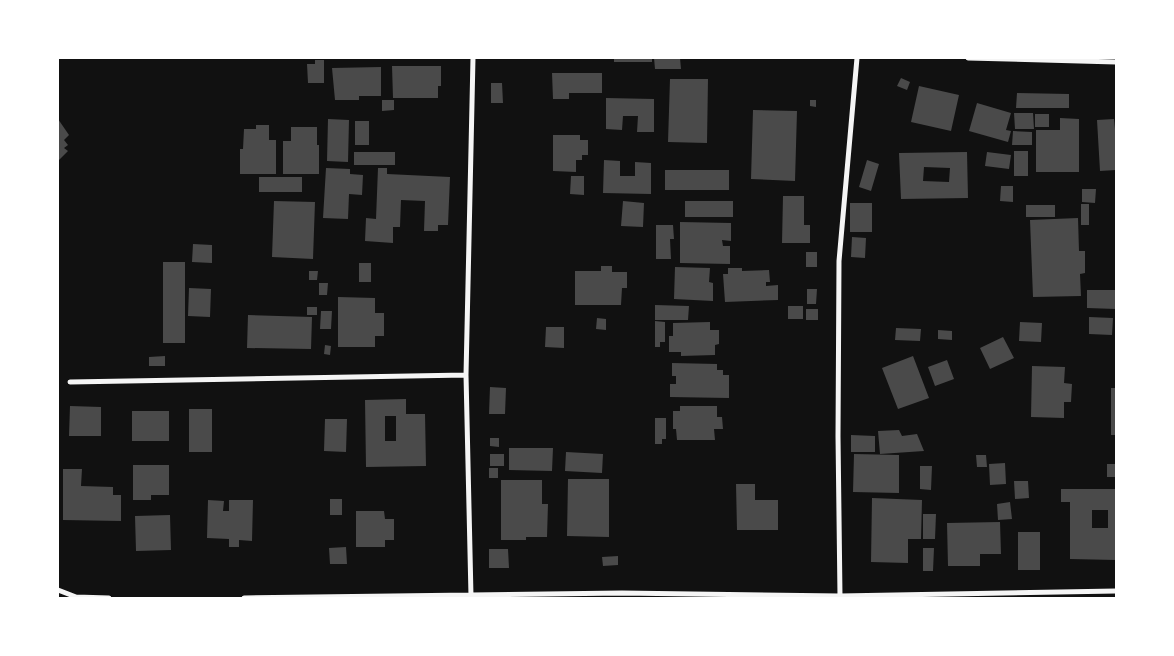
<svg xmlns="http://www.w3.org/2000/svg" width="1174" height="656" viewBox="0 0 1174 656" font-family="Montserrat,sans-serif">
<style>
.building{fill:#4a4a4a;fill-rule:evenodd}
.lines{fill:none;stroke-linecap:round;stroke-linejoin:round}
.minor{stroke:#f5f5f5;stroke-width:5}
</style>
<rect width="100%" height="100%" fill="#111"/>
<path class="building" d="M614 58H652V62H614Z
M654 58H680L681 69H655Z
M315 60H324V83H308L307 64H315Z
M392 66H441V86H438V98H393Z
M381 67V96H359V100H335L332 68Z
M552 73H602V93H569V99H553Z
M901 78 910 82 907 90 897 86Z
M670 79H708L707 143 668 142Z
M491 83H502L503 103H491Z
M919 86 959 95 951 131 911 122Z
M1017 93 1069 94V108H1016Z
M606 98 654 99V132H637L638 116H623L622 130 606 129Z
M382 100H394V110L382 111Z
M810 100H816V107L810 106Z
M977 103 1011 113 1006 130 1011 131 1008 142 969 131Z
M753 110 797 111 795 181 751 179Z
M1014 113H1033L1034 129H1015Z
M1035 114H1049V127H1035Z
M1060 118 1079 119V172H1036V130H1060Z
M58 119 69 135 64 140 68 145 64 148 68 151 58 161Z
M328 119 349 120 348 162 327 161Z
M1114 119 1115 129H1116V170L1100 171 1097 120Z
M355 121H369V145H355Z
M256 125H269V140H276V174H240V149H243L244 129H256Z
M291 127H317V145H319V174H283V141H291Z
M1013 131 1032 132V145H1012Z
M553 135H580V140H588V155H582V160H576V172L553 171Z
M1014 151H1028V176H1014Z
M354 152H395V165H354Z
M967 152 968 198 901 199 899 153ZM924 167 950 168 949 182 923 181Z
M987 152 1011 155 1009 169 985 166Z
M604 160 620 161V176H635V162L651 163V194L603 193Z
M867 160 879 164 871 191 859 187Z
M326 168 350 169V174L363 175 362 195 349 194 348 219 323 218Z
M378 168H387V174L450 177 448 225H438V231H424L425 201 401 200 400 227H393V243L365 241 366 218 376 219Z
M665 170H729V190H665Z
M571 176H584V195L570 194Z
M259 177H302V192H259Z
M1001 186H1013V202L1000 201Z
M1082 189H1096L1095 203 1082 202Z
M783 196H804V225H810V243H782Z
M274 201 315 202 313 259 272 257Z
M623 201 644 203 643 227 621 226Z
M685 201H733V217H685Z
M850 203H872V232H850Z
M1081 204H1089V225H1081Z
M1026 205H1055V217H1026Z
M1078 218 1079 251H1085V273L1080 274 1081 296 1033 297 1030 220Z
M680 222 731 223V241L722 240 723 246H730V264L680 263Z
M656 225H673L674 239H670L671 259H656Z
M852 237 866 238 865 258 851 257Z
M193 244 212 245V263L192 262Z
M806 252H817V267H806Z
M163 262H185V343H163Z
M359 263H371V282H359Z
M601 266H612V272H627V288H622L621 305H575V271H601Z
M675 267 710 268 709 282 713 283V301L674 299Z
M728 268H742V271L769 270 770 282H766V286L778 285V300L725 302 723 274H728Z
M309 271H318L317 280H309Z
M319 283H328L327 295H319Z
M189 288 211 289 210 317 188 316Z
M807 289H817L816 304H807Z
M1087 290H1116V309L1087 308Z
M338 297 375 298V313H384V336H375V347H338Z
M655 305 689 306 688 320H655Z
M788 306H803V319H788Z
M307 307H317V315H307Z
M806 309H818V320H806Z
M321 311H332L331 329H320Z
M248 315 312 317 311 349 247 348Z
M1089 317 1113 318 1112 335 1089 334Z
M597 318 606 319V330L596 329Z
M655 321 665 322V342H660V347H655Z
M710 322V330H719V344L715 345V355L681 356V352H669V336H673V323Z
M1020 322 1042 323 1041 342 1019 341Z
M546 327H564V348L545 347Z
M896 328 921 329 920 341 895 340Z
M938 330 952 331V340L938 339Z
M1003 337 1014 358 990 369 980 348Z
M325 345 331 346 330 355 324 354Z
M165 356V366H149V357Z
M913 356 929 398 898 409 882 368Z
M947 360 954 379 935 386 928 367Z
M672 363 717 364V370H723V375H729V398L670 397V384H676V376H672Z
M1032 366 1065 367 1064 383 1072 384 1071 402H1064V418L1031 417Z
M490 387 506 388 505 414H489Z
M1111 388H1116V435H1111Z
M406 399V414H425L426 466 366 467 365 400ZM385 416H396V441H385Z
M70 406 101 407V436H69Z
M680 406H717V417H722L723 429H714L715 440H677L676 429H673V411H680Z
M189 409H212V452H189Z
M132 411H169V441H132Z
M655 418H666V439H662V444H655Z
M325 419H347L346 452 324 451Z
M899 430 902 436 917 434 924 451 880 454 878 431Z
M851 435 875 436V452H851Z
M490 438H499V447L490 446Z
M509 448H553L552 471 509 470Z
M566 452 603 454 602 473 565 471Z
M490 454H504V466H490Z
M854 454 899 455V493L853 492Z
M976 455H986L987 467H977Z
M1005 463 1006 484 990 485 989 464Z
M1107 464H1116V477H1107Z
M133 465H169V495H151V500H133Z
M920 466H932L931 490 920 489Z
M489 468H498V478H489Z
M63 469H82L81 486 113 487V495H121V521L63 520Z
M568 479H609V537L567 536Z
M501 480H542V504H548L547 537H526V540H501Z
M1014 481H1028L1029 498 1015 499Z
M736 484H755V500H778V530H737Z
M1061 489H1116V560L1070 559V502H1061ZM1092 510H1108V528H1092Z
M872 498 922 500 921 539H908V563L871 562Z
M330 499H342V515H330Z
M208 500 224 501 223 511H229V500H253L252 541 239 540V547H229V539L207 538Z
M1010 502 1012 519 998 520 997 504Z
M356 511H384L385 519H394V540H385V547H356Z
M923 514H936L935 539H923Z
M170 515 171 550 136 551 135 516Z
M1000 522 1001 554H980V566H948L947 523Z
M1018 532H1040V570H1018Z
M346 547 347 564H330L329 548Z
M923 548H934L933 571H923Z
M489 549H508L509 568H489Z
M618 556V565L603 566 602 557Z"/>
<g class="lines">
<path class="minor" d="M968 58 1116 62
M70 382 466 375
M58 590 76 597 109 598
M471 596 466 375 473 58
M840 596 838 436 839 261 857 58
M244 598 622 593 840 596 1116 591"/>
</g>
<rect width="1174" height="656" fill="none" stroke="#ffffff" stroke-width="118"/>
</svg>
